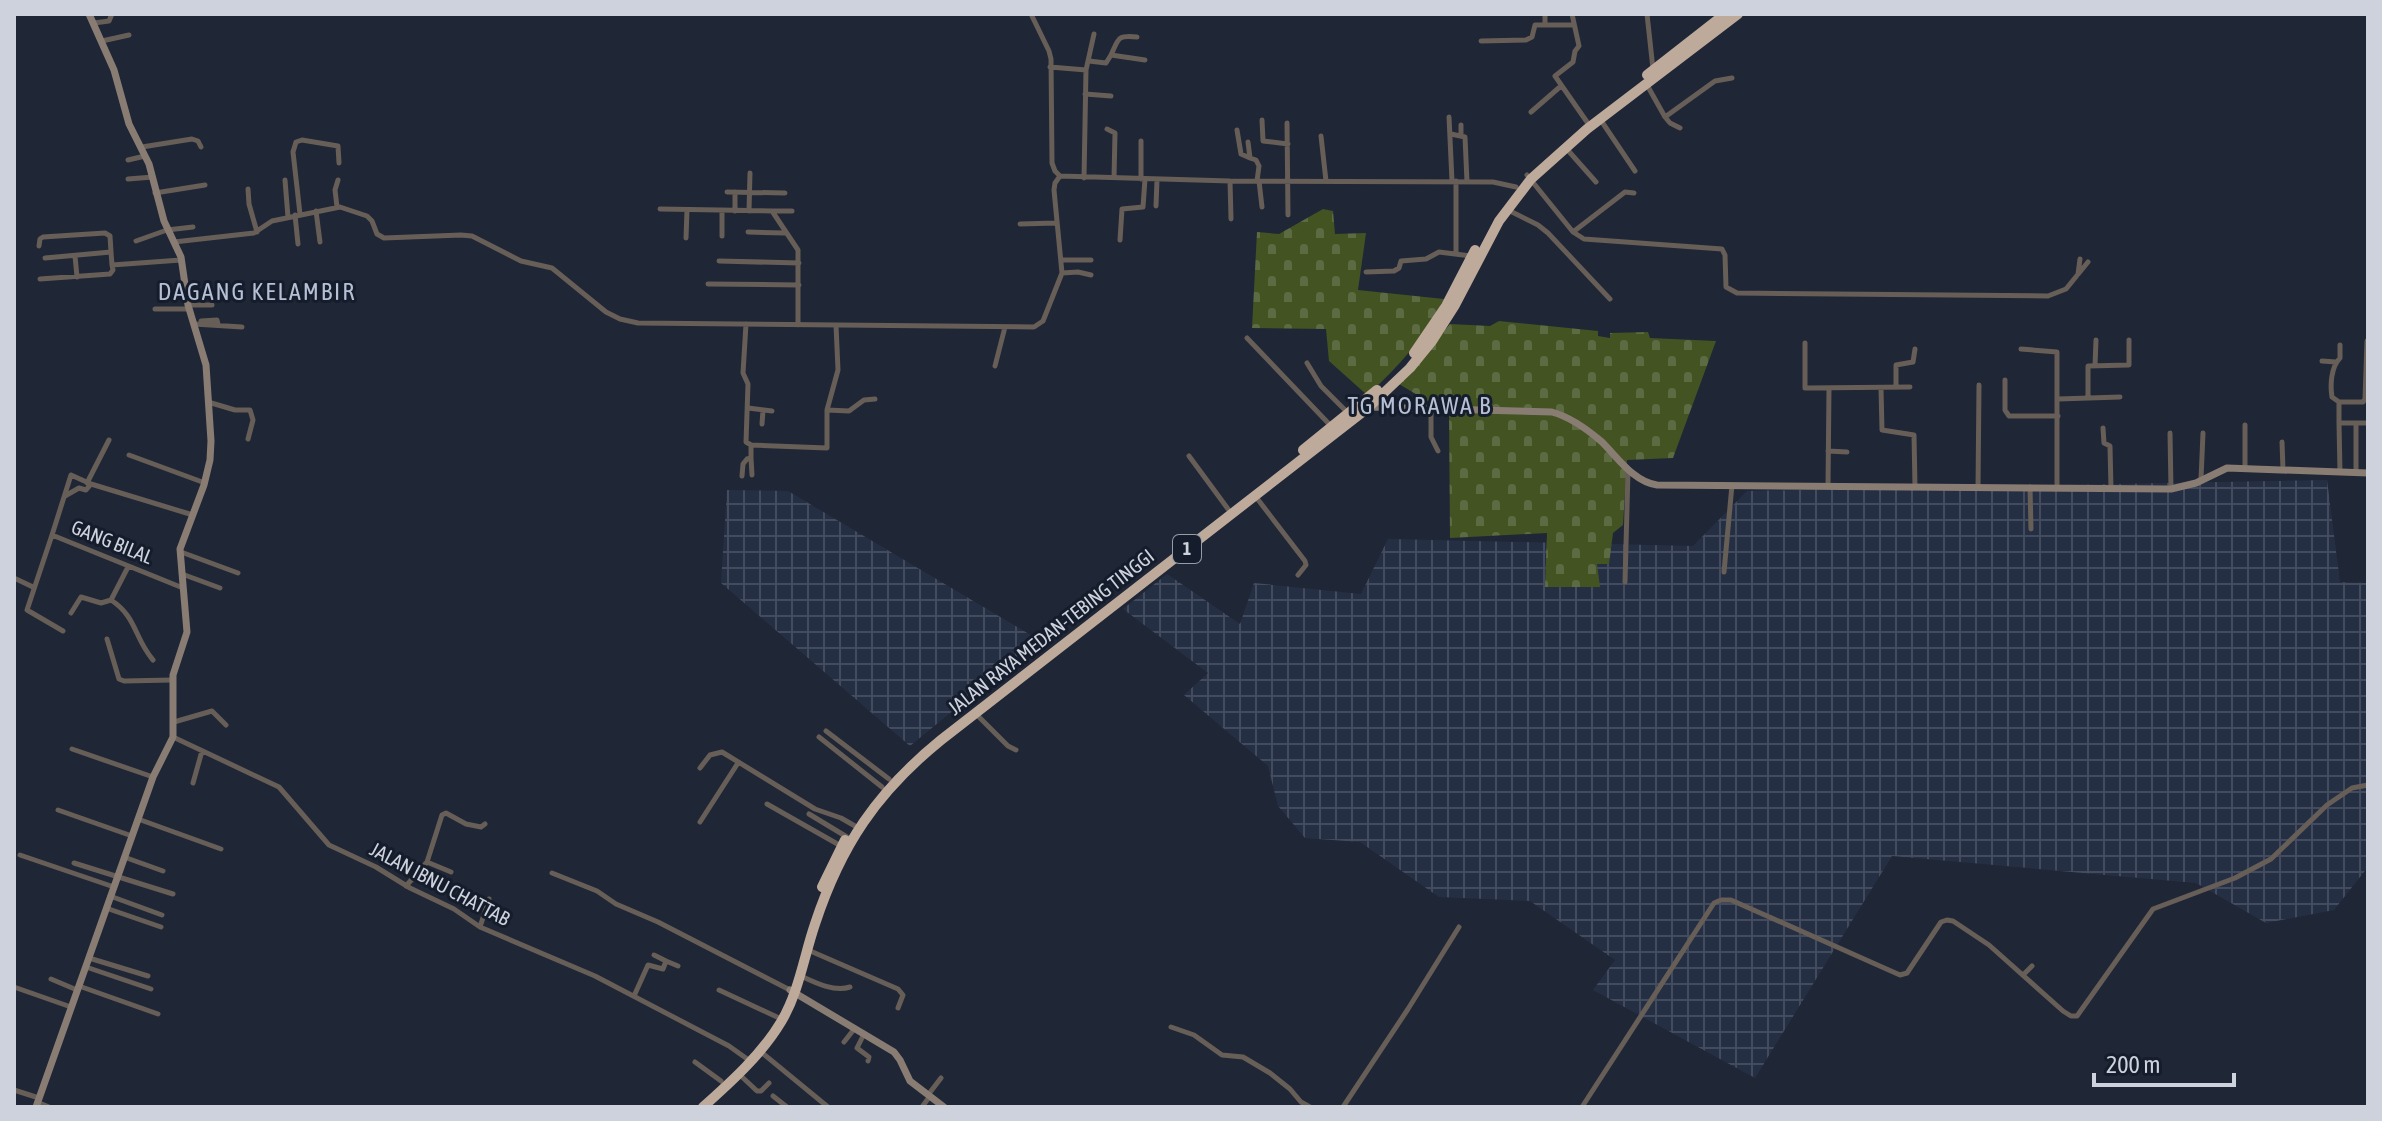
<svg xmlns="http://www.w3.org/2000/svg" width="2382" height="1121" viewBox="0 0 2382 1121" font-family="'Asap Condensed',sans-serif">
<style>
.industrial{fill:url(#industrial-grid)}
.cemetery{fill:url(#cemetery-stones)}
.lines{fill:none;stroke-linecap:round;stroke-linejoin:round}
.street{stroke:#665e57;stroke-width:5}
.secondary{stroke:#897c73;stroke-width:7}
.highway{stroke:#beaa9b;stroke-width:10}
.labels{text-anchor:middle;stroke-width:6;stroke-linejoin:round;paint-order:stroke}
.shield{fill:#151d2c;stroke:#969ca8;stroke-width:2}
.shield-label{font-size:18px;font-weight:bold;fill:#cdd2dd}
.street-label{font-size:20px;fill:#cdd2dd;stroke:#151d2c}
.quarter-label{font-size:24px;letter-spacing:2px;fill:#b5c0d5;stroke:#151d2c}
</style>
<defs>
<pattern id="industrial-grid" width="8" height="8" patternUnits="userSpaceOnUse" patternTransform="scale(2)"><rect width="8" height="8" fill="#252f44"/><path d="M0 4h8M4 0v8" fill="none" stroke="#434c5f"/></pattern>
<pattern id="cemetery-stones" width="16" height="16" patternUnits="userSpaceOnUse" patternTransform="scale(2)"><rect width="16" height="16" fill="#435322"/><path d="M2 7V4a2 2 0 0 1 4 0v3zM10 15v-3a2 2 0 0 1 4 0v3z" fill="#5d6b42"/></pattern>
</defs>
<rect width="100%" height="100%" fill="#1f2636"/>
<path class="industrial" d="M2327 480 2340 582 2368 583V867L2334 910 2266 923 2196 883 1892 856 1755 1078 1593 990 1615 960 1530 901 1439 897 1360 842 1305 838 1278 806 1268 766 1184 695 1208 673 1123 609 1167 574 1240 624 1254 583 1361 594 1388 539 1693 546 1747 491Z
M727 490 788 491 1039 640 910 746 721 583Z"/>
<path class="cemetery" d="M1323 209 1333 211 1335 234 1366 233 1358 290 1444 299C1425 337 1399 367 1367 395L1329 361 1326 329 1252 328 1257 232 1279 234Z
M1499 321 1598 331V336L1610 338V333L1648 332 1650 338 1716 341 1673 458 1627 460 1623 525 1613 533 1609 564H1597L1600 587H1545L1547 533 1450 538 1449 414 1399 384 1450 324 1490 326Z"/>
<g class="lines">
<path class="street" d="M1031 14 1049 51 1051 59 1052 163 1055 171 1060 176 1230 181 1493 182 1516 187
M1545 14V25
M1572 14 1579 46 1575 51 1573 62 1555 76 1587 122
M1647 14 1653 69
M94 23 109 21 112 14
M102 41 129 35
M1481 41 1526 40 1532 37 1535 25H1574
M1111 55C1119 38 1117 35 1137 37
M1089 61 1106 63 1111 55 1145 60
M1050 67 1086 70
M1647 85 1665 117 1715 81 1732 78
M1085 94 1111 96
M1531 112 1561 86
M1449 117 1452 181
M1665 117 1670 123 1680 128
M1600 119 1635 171
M1262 120 1263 141 1288 144
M1287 123 1288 215
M1461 125V135
M1107 129 1115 133 1114 178
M1237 130 1241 154 1250 158
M1451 134 1465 137 1467 182
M1321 136 1326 181
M1248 142 1250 158 1256 160 1259 166 1257 181
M142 147 192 139 198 141 201 147
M1565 147 1596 182
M128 160 145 156
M1527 175 1573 232 1584 239 1722 249 1725 255 1726 287 1737 293 2048 296 2066 289 2088 262
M1084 178 1086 70 1094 34
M128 179 153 177
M1141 179V141
M285 180 288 217
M1230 181 1231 219
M1259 181 1262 207
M248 189 249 204 257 232
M727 192 785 193
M155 193 205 185
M1156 206 1157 180
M337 207 335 190 338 180
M660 209 772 211 798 250V325
M1508 210 1538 225 1548 233 1610 299
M316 211 320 242
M735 211V192
M749 211 750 173
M772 211H792
M300 214 293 152 296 142 302 140 338 146 339 163
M295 215 298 244
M1020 224 1056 223
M748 232 785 233
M1573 232 1625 192 1634 193
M722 236V211
M686 238 687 210
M1120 240 1122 209 1143 207 1145 179
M136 241 167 230 193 227
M174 242 254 233 272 221 340 207 367 216 372 221 377 234 384 238 461 235 472 236 521 261 552 268 606 312 620 319 638 323 1034 327 1043 321 1062 273 1054 190 1055 183 1060 176
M39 246 40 239 43 237 105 233 110 236 111 252
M1456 254V181
M75 256 77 277
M45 258 111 252 112 265 181 260
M1062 260H1091
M719 261 799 263
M1366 272 1394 271 1399 268 1401 261 1426 259 1439 252 1471 256
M1062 273 1078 272 1091 275
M2078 274 2080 259
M40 279 110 274 113 270 112 265
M708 284 799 285
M188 305H212
M155 309H189
M201 321 217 320 218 324
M194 324 242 327
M746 324 743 373 748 384 746 442 751 445 827 448V410L838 370 836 325
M1247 338 1331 426
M1805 343V388L1910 387
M2021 349 2057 352V488
M2322 361 2336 362
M1307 363 1321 386 1348 413
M2095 365 2096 340
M995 366 1005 327
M2005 380V410L2009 416H2058
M1896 387V365L1913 362 1915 349
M1881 388 1882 430 1914 435 1915 487
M2088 397V366L2129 365V340
M2058 399 2120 397
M208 402 235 410H250L253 420 248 439
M2339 402 2332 397C2330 385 2331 367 2340 358V345
M748 408 772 411
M827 410 849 411 864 400 875 399
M1431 410V437L1438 451
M2339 423V402H2363L2365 399 2367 341
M2356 423V473
M762 424 763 410
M2103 428 2104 443 2110 446 2111 489
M2170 433 2171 489
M2282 442 2283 470
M1828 451 1847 452
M129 455 205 483
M1189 456 1228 509
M751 458 752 475
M2245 468V425
M2340 472 2339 423H2368
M742 476 743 464 747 459 751 458V445
M2201 479 2203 433
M87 483 109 440
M1828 487 1829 388
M2030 487 2031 529
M1978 488 1979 385
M65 496 79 488 86 490 91 484
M1256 497 1305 561 1306 565 1298 575
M52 535 71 475 91 484 193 515
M181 552 238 573
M128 567 111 600C137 617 134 638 153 660
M1724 572 1732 485
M182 574 220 588
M14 578 33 587
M1625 582 1628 471
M71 613 81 597 101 603 111 600
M63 631 27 610 52 535 183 588
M107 639 119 679 124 681 172 680
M976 714 1008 746 1016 750
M174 722 212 711 226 725
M826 731 889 779
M173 737 279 787 329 845 376 867 410 888 454 909 480 927 595 976 729 1046 750 1061
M819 737 882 787
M72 749 153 777
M700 768 710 755 722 752 815 809 841 818 855 826
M193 783 202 751
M767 804 841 846
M58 810 132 836
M809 814 847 837
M138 819 221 849
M700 822 738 763
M20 855 114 887
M124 857 163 871
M427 862 442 815 446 813 466 824 481 827 485 824
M74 863 173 894
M552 873 597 891 616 904 658 922 790 990
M406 886 427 862 451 872
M110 896 162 915
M106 908 161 927
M480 927 489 899
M808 950 898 989 903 995 898 1008
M654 955 666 961
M89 958 148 976
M86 967 151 989
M2023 975 2032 966
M801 976C816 983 834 992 850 987
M51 979 77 990
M79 986 158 1014
M14 987 71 1007
M719 990 777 1017
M634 996 648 965 663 969 666 961 678 966
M1171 1027 1194 1035 1222 1055 1243 1057 1270 1073 1290 1089 1301 1102 1310 1107
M864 1034 857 1048 869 1057 868 1061
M844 1042 855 1028
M761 1052 828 1107
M695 1062 721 1081
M740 1075 757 1091H761L769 1083
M14 1090 39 1098
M928 1095 941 1078
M773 1096 787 1107
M37 1102 49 1107
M922 1107 930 1096
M1343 1107 1408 1009 1459 927
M1582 1107 1714 903 1721 900H1731L1900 975 1907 973 1941 922 1947 920 1953 921 1989 945 2063 1011 2071 1016H2077L2153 909 2235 878 2271 859 2327 805 2352 788 2368 785"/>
<path class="secondary" d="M1369 407 1552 412C1570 417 1587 429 1602 442 1618 458 1634 482 1657 485L2171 489 2196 483 2227 468 2368 473
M790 990 894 1052 900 1060 910 1081 944 1107
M36 1107 153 777 173 737V675L187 632 180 549 204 485 210 460 211 441 206 365 188 305 181 257 164 221 149 164 129 124 114 70 89 14"/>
<path class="highway" d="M1647 75 1725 14
M1414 353 1446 306 1475 250
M1303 450 1377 390
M822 887 845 840
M703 1107C731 1082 762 1054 781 1022 799 992 804 956 815 924 841 845 877 792 941 740L1369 407 1410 368 1432 341 1455 305 1499 221 1531 179 1587 129 1738 14"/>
</g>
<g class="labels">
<rect class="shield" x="1173" y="535" width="28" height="28" rx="6"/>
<g class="shield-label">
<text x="1187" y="555">1</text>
</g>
<g class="street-label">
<text transform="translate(112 542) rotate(22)" y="7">GANG BILAL</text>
<text transform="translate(1051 632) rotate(-38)" y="7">JALAN RAYA MEDAN-TEBING TINGGI</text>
<text transform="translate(440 884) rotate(28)" y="7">JALAN IBNU CHATTAB</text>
</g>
<g class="quarter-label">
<text x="257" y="300">DAGANG KELAMBIR</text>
<text x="1420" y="414">TG MORAWA B</text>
</g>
</g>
<rect width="2382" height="1121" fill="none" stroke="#cdd2dd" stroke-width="32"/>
<path d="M2094 1073v12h140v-12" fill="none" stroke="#cdd2dd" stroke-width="4"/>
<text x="2106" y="1073" font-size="24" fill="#cdd2dd" stroke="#151d2c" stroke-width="6" paint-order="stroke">200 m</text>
</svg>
